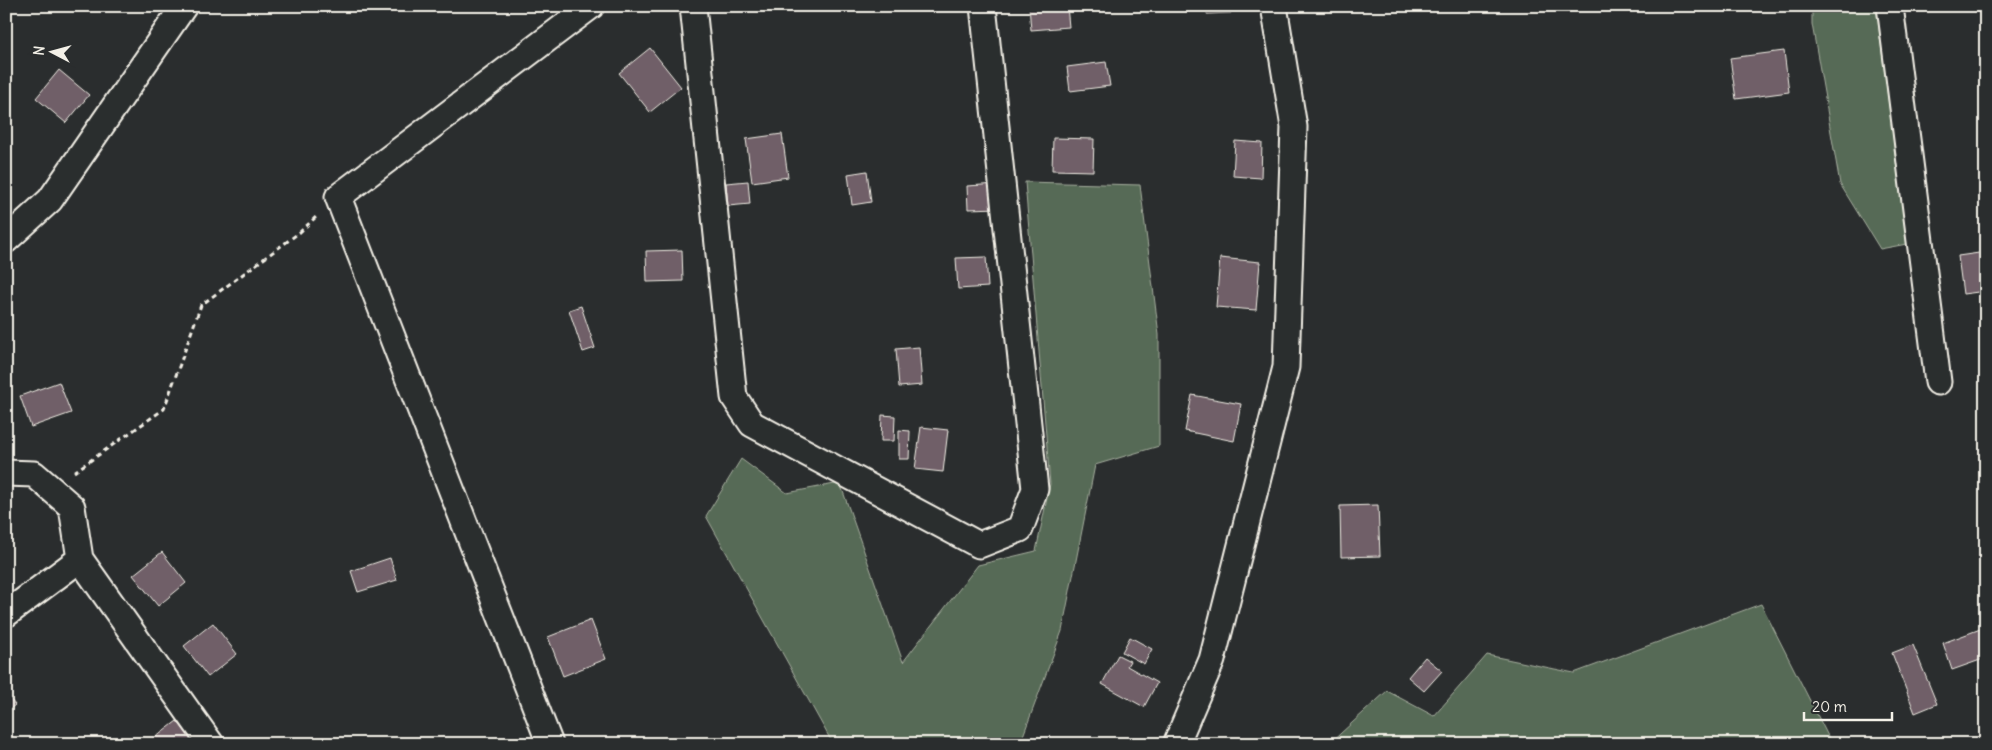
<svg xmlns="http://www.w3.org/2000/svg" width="1992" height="750" viewBox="0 0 1992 750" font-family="Delius,sans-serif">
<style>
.green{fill:#576b56;stroke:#a6ae9f}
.building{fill:#6f5e67;stroke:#f4f1e8}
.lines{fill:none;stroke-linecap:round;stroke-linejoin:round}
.street-casing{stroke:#f4f1e8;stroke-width:29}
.path{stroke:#f4f1e8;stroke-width:3;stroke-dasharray:5 4;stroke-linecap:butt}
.street{stroke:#2a2d2e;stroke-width:25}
</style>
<rect width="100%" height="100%" fill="#2a2d2e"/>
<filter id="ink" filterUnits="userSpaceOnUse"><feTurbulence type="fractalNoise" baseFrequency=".02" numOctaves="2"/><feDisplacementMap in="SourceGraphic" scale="10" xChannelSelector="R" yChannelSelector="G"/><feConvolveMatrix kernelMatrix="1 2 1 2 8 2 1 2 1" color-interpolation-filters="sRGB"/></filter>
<g filter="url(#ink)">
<path class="green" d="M1812 6H1876L1907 244 1880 249 1840 184 1812 24Z
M1025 182 1140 185 1159 335V446L1095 465 1062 631 1020 744H833L706 516 741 459 787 493 840 483 903 662 978 565 1036 551 1050 484Z
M1761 604 1832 744H1329L1387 691 1434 716 1487 655 1574 673Z"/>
<path class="building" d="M1029 6H1067L1069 27 1031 30Z
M1207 6H1231V13L1207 14Z
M650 48 681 87 650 112 619 73Z
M1784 51 1789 92 1736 99 1730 58Z
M1106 62 1110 86 1070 91 1067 67Z
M59 70 89 95 66 123 36 98Z
M782 134 788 177 752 182 746 139Z
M1053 138 1094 139 1093 171 1052 170Z
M1235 141 1262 143 1261 178 1233 176Z
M867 171 871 202 852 205 848 174Z
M748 181 750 204 728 206 726 183Z
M998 184 999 208 968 209 967 186Z
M682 250 683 281 647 282 646 251Z
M1986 252V291L1963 294 1958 256Z
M986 257 988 287 958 289 956 258Z
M1220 258 1260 262 1256 310 1216 307Z
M581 306 595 348 583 352 569 310Z
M919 347 922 385 899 387 896 349Z
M59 382 71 413 31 427 20 396Z
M1192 395 1241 404 1234 441 1185 431Z
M882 415 895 416 894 441H881Z
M921 427 948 430 943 472 915 469Z
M899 430 910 431 909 459H899Z
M1378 505 1380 556 1341 557 1340 506Z
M162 552 186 583 158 606 133 575Z
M390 558 397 580 358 592 351 571Z
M591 620 606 659 563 676 548 637Z
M213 623 237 654 208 677 184 646Z
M1983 628 1986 636V658L1952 670 1943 643Z
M1130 637 1152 649 1144 664 1122 652Z
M1913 645 1937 704 1915 713 1892 653Z
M1118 655 1130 661 1127 666 1157 683 1144 707 1102 684Z
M1425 657 1442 671 1424 691 1408 677Z
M6 694 15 705 6 712Z
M177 721 193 741 190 744H147Z"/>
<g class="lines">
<defs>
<path id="street" d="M693 6 734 397 752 424 979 545 1020 529 1035 489 983 6
M1890 6 1938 382
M6 240 50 200 184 6
M6 473 34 474 72 507 80 559 6 614
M80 559 211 744
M550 744 338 197 591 6
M1176 744 1212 660 1286 367 1294 127 1274 6"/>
</defs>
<use href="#street" class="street-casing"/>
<path class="path" d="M74 472 164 409 201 305 300 232 317 216"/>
<use href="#street" class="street"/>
</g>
</g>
<rect width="1992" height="750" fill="none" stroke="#2a2d2e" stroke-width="25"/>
<rect x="12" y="12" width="1967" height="725" fill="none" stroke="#f4f1e8" stroke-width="2" filter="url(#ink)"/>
<g transform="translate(52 52) rotate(276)" stroke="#2a2d2e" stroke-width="4" paint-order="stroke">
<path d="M0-4L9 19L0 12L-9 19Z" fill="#f4f1e8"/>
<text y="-8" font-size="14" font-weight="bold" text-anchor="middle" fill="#f4f1e8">N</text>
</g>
<path d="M1804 712v8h88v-8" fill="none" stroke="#f4f1e8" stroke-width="2.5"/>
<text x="1812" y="712" font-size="15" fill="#f4f1e8" stroke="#2a2d2e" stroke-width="4" paint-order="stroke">20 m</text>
</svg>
